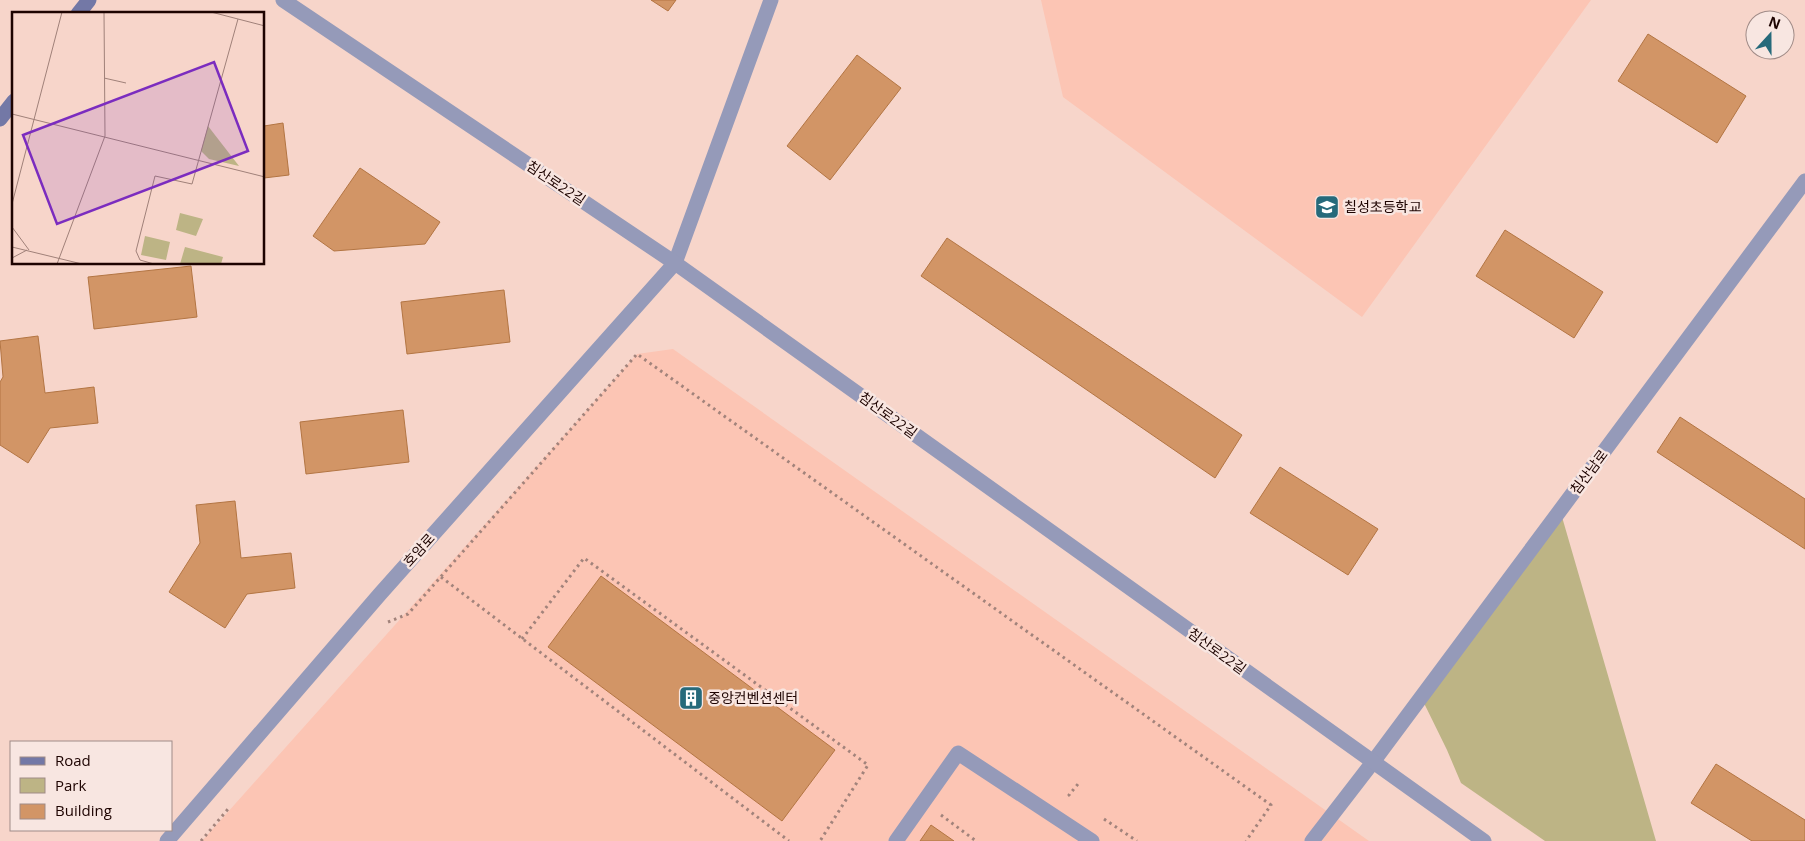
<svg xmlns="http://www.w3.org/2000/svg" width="1805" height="841" viewBox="0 0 1805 841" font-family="'Open Sans','Noto Sans KR',sans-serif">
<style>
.built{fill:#fcc5b4}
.green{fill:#bdb485}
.building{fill:#d29566;stroke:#b37543}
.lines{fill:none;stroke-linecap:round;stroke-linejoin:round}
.path{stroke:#a2837b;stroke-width:3;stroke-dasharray:2.5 4;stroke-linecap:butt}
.service{stroke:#959ab9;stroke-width:15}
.minor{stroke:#959ab9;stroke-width:15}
.tertiary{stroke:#959ab9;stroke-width:15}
.secondary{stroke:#7378a6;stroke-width:15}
.labels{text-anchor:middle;stroke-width:5;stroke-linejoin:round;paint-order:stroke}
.street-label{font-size:14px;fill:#1d0300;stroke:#f8e6e1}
.poi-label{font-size:14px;fill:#1d0300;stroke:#f8e6e1;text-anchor:start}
.inset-road{fill:none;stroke:#a08179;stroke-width:1}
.view{fill:#7b2cbf;fill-opacity:0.15;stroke:#7b2cbf;stroke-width:2.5}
.inset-edge{fill:none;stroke:#1d0300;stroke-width:2.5}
</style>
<rect width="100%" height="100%" fill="#f7d5ca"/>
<path class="built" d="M1041 0H1591L1362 317 1063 97Z
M673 349 1369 841H202L637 354Z"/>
<path class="green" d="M1560 510 1656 841H1545L1461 783 1447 750 1421 697Z"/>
<path class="building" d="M651 0H676L668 11Z
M1648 34 1746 96 1717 143 1618 81Z
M857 55 901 88 830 180 787 146Z
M283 123 289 175 264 178V126Z
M360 168 440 222 425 244 334 251 313 236Z
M1505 230 1603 292 1574 338 1476 276Z
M947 238 1242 435 1215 478 921 276Z
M191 266 197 317 94 329 88 277Z
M504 290 510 342 407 354 401 302Z
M38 336 45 393 94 387 98 423 50 428 28 463 0 445V382L3 377 0 341Z
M403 410 409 462 306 474 300 422Z
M1680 417 1805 499V549L1657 452Z
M1280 467 1378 529 1348 575 1250 513Z
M235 501 241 558 291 553 295 588 247 594 225 628 169 592 200 543 196 505Z
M601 576 835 750 782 821 548 647Z
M1716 764 1805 820V841H1752L1691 803Z
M931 825 954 841H920Z"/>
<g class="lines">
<path class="path" d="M441 577 789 841
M388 622 408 614 637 354 1271 805 1246 841
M522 639 584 558 868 765 820 841
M1070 796 1069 795 1078 784
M941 815 976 841
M1104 819 1137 841
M201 841 228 809"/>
<path class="service" d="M896 841 958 753 1092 841
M1312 841 1373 762"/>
<path class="minor" d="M675 263 771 0
M1373 762 1805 181"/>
<path class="tertiary" d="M283 0 675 263 1484 841
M167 841 380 594 675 263"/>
<path class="secondary" d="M78 14 89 0
M0 119 14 101"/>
</g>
<defs>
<symbol id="school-square" viewBox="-11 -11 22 22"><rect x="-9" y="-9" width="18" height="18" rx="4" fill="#266a7b" stroke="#f8e6e1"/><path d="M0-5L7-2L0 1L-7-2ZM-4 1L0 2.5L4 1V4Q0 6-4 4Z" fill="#fff"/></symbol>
<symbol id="building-square" viewBox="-11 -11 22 22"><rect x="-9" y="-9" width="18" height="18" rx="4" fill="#266a7b" stroke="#f8e6e1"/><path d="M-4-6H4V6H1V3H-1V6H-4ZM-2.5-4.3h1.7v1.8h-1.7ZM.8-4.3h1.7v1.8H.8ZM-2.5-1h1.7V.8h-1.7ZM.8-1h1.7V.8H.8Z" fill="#fff"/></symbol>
</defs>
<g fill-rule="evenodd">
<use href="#school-square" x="1313" y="193" width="28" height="28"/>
<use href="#building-square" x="677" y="684" width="28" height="28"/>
</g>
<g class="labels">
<g class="street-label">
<text transform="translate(556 183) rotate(34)" y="5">침산로22길</text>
<text transform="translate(888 415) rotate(36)" y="5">침산로22길</text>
<text transform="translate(1589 472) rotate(-53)" y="5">침산남로</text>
<text transform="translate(419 550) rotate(-48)" y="5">호암로</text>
<text transform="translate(1217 651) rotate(36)" y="5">침산로22길</text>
</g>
<g class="poi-label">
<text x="1344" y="212">칠성초등학교</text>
<text x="708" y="703">중앙컨벤션센터</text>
</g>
</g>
<g transform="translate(12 12)">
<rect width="252" height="252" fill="#f7d5ca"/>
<path d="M196 114 227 154 197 147 189 139ZM168 201 191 207 184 224 164 218ZM133 224 158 230 154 248 129 243ZM173 235 211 245 209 252H168Z" fill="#bdb485"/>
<path class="inset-road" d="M199 0 253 14M92 66 114 71M0 102 253 165M0 192 50 0M0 215 17 238M0 235 70 252M0 246 15 238M45 252 93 124 92 0M142 252 128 248 124 239 143 164 180 172 226 7"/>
<path class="view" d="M202 50 236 139 45 212 11 123Z"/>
<rect width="252" height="252" class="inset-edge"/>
</g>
<rect x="10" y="741" width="162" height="90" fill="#f8e6e1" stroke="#a08b87"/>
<rect x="20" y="757" width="25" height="8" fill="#7378a6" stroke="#a08b87"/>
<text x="55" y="766" font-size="15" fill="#1d0300">Road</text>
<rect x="20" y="778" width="25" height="15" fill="#bdb485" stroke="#a08b87"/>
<text x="55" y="791" font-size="15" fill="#1d0300">Park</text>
<rect x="20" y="804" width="25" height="15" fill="#d29566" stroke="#a08b87"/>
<text x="55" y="816" font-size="15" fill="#1d0300">Building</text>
<g transform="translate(1770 35) rotate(21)"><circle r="24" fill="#f8e6e1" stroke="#a08b87"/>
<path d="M0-4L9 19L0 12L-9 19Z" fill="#266a7b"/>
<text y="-8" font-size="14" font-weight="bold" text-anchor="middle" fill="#1d0300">N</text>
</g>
</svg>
